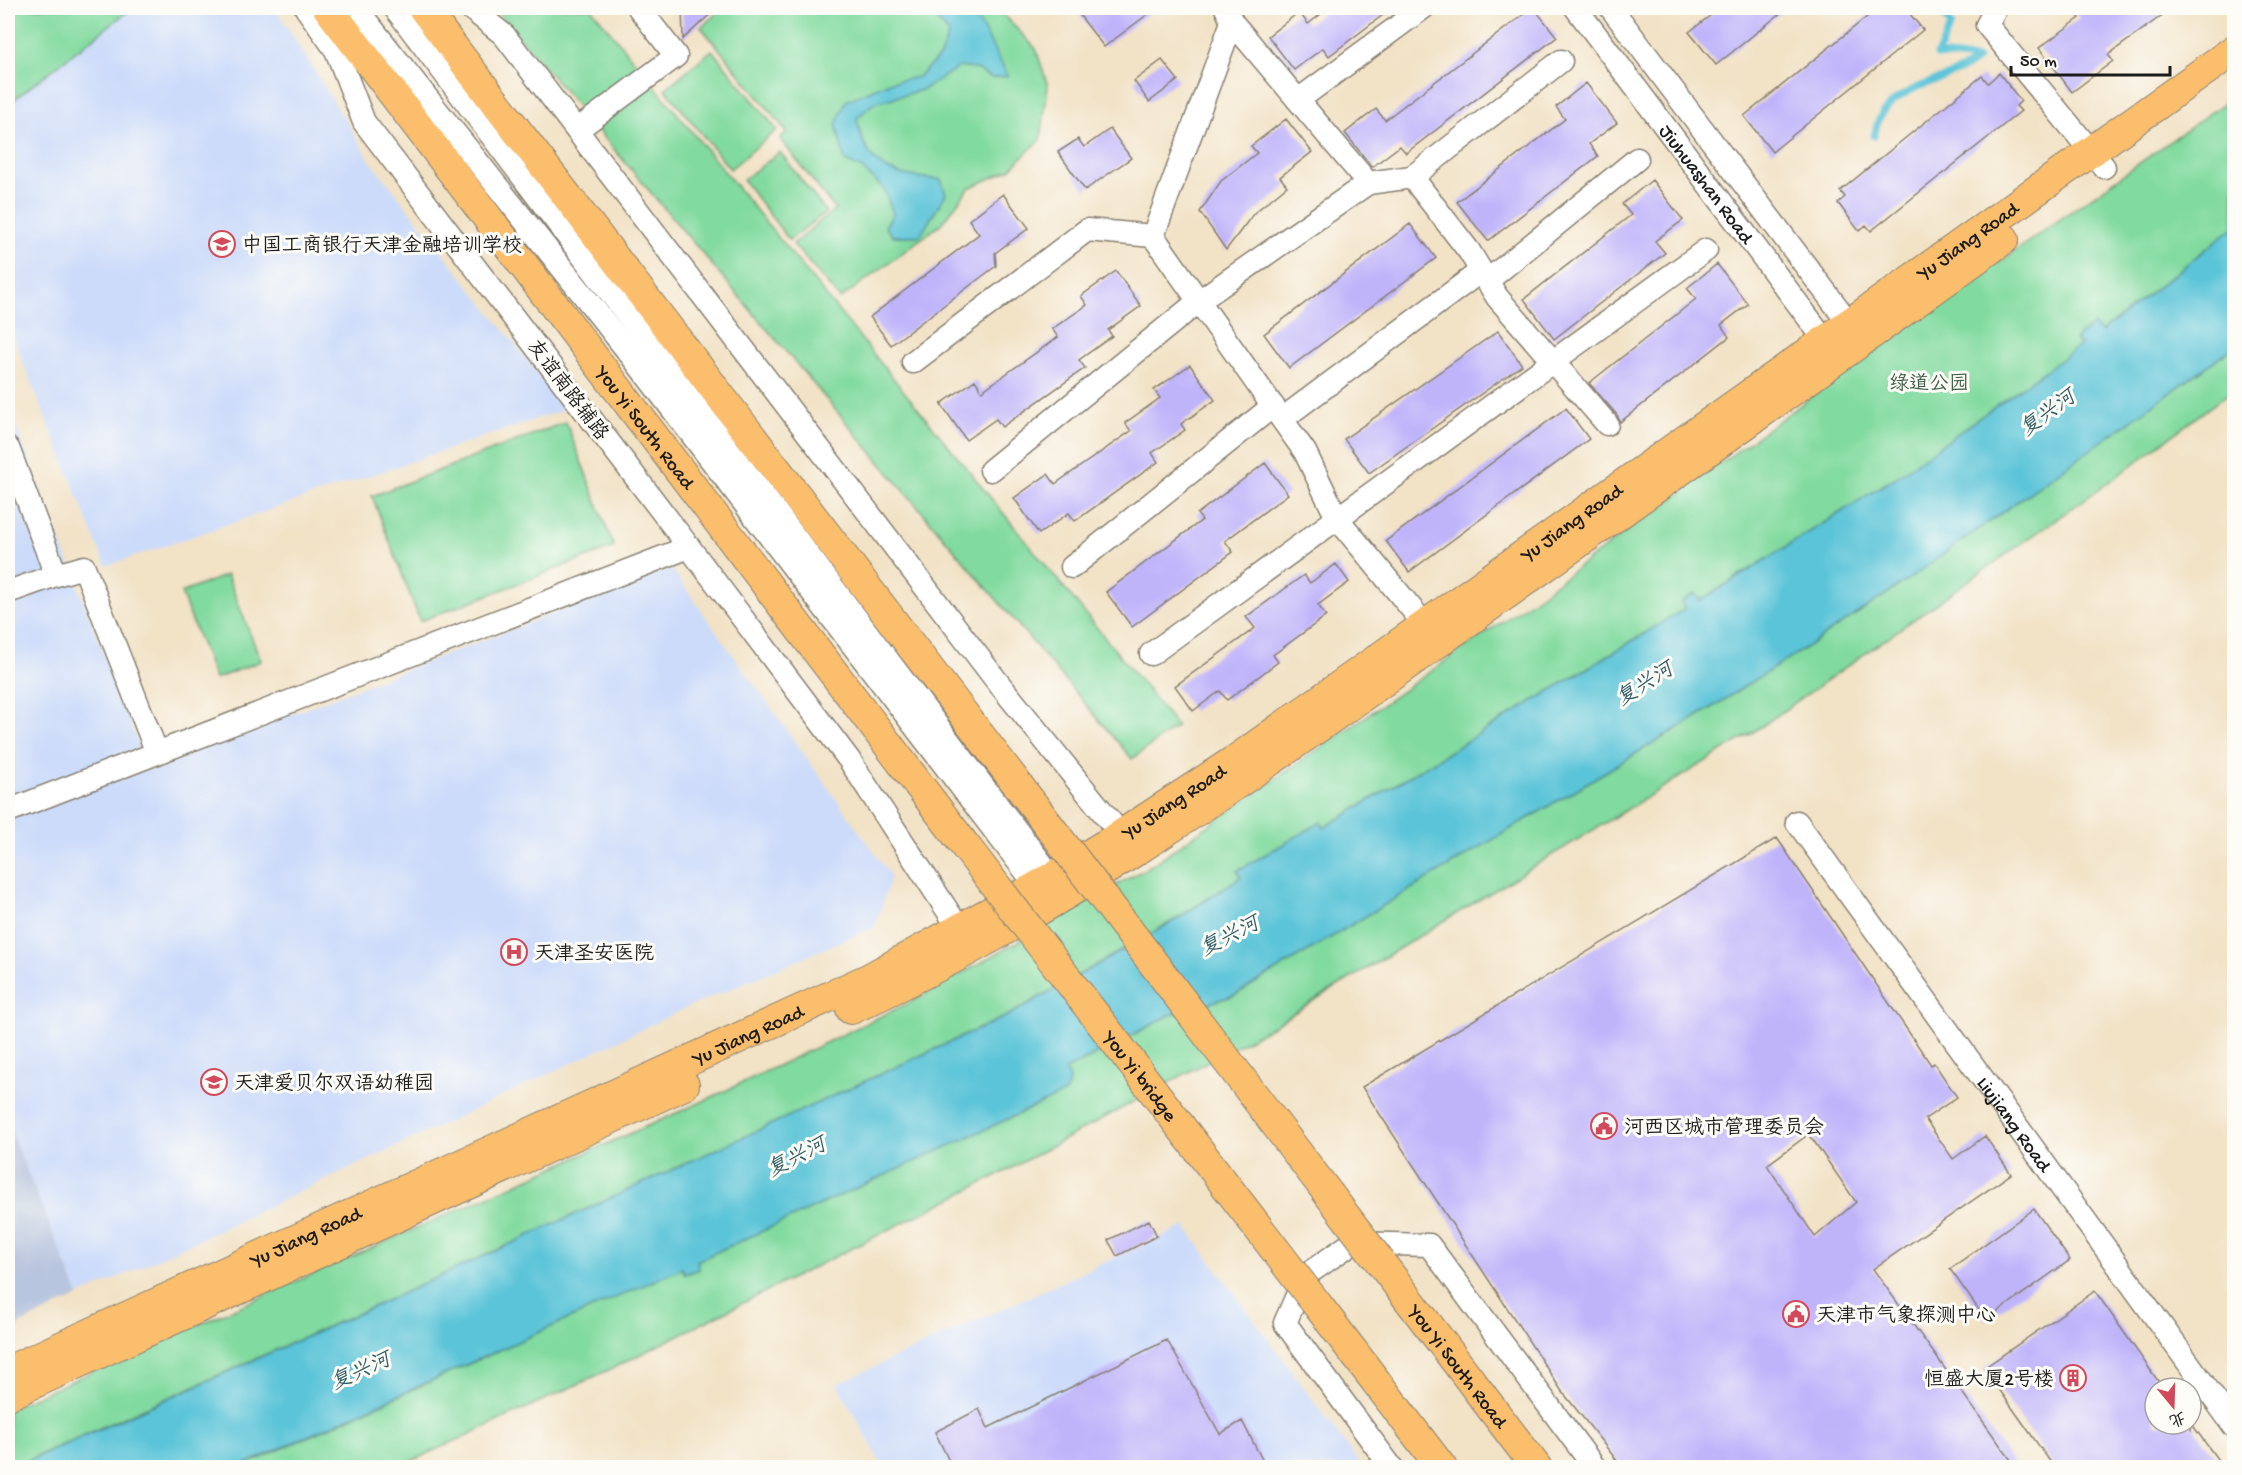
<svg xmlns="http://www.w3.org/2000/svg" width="2242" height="1475" viewBox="0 0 2242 1475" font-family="'Gochi Hand','LXGW WenKai TC',sans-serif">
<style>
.built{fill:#ccdbfa}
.industrial{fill:#b8c5de}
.green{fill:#81da9f;stroke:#4e7b5e;stroke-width:1.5}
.water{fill:#5bc4d8;stroke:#3c707a;stroke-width:1.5}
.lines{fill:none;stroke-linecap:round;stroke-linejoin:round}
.stream{stroke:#5bc4d8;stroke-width:7}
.building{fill:#bfb4fa;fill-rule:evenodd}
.minor-casing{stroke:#877f71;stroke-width:25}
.major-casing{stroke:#877f71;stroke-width:32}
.minor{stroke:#fff;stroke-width:22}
.major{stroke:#fabe6d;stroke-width:30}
.major-bridge-casing{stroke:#877f71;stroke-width:32;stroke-linecap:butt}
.major-bridge{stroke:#fabe6d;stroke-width:30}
.labels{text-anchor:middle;stroke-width:6;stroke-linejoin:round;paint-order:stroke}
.street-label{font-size:20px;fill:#1c1c1c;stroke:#fdfcf7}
.poi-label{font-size:20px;fill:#1c1c1c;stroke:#fdfcf7;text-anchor:start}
.park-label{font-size:20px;fill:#3f5e4a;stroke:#fdfcf7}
.water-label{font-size:21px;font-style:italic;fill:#355f67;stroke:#fdfcf7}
</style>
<rect width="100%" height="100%" fill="#fdfcf7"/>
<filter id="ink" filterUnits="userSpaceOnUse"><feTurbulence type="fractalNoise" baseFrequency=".0167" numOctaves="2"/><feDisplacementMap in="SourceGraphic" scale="12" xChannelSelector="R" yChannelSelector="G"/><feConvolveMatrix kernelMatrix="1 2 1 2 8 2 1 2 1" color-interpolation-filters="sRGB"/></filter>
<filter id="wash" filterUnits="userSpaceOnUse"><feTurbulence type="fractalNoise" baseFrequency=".008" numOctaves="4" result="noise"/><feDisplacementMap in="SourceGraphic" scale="24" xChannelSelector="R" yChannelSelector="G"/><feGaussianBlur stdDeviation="1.35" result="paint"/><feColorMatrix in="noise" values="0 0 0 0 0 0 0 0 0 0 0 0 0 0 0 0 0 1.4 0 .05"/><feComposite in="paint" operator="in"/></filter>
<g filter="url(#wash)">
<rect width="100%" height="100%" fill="#f2e2c6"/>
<path class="built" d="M8 8H275L372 163 566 409 106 566 8 325Z
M8 405 148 769 671 568 891 876 875 927 686 1008 440 1126 79 1296 8 1125Z
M1185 1226 1362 1467H883L837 1384Z"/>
<path class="industrial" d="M8 1125 79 1296 8 1330Z"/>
<path class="green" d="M8 8H132L8 104Z
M494 8H591L1177 726 1132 759Z
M723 8H986L1002 13 1036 49 1048 86 1041 139 1009 170 969 188 941 224 840 299 793 244 835 209 780 139 787 132 701 27Z
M712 50 777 130 730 169 665 89Z
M2234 96V227L2101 332 2093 325 2075 339 2082 345 1895 478 1700 601 1695 594 1682 601 1685 609 1324 828 1321 823 1237 871 1241 877 1178 918 1007 1016 386 1301 12 1467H8V1409L706 1100 919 998 1150 866 1525 606 1881 346Z
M780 152 826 212 789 240 743 180Z
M2234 347V389L2112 480 1752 733 1266 1030 1006 1171 617 1366 399 1467 239 1468 683 1267 685 1274 699 1269 696 1261 1069 1082 1066 1070 1170 1015 1235 995 1708 710 1805 648 1903 583Z
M566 422 614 547 420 621 372 496Z
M227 575 261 661 215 679 181 593Z"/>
<path class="water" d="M926 8H966L981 25 1008 76 992 78 976 69 959 67 922 90 874 103 857 118C867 173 892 174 941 180L946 194 920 236H893L885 227 893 214 884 189 861 168 845 161 836 124 846 101 890 82 918 77 940 56 949 33Z
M2234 227V347L1903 583 1805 648 1708 710 1235 995 1170 1015 1066 1070 1069 1082 1065 1093 697 1261 699 1269 685 1274 682 1268 239 1467 12 1468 386 1301 1007 1016 1179 918 1241 877 1237 871 1321 822 1324 828 1685 609 1681 602 1695 593 1700 601 1895 478 2081 345 2075 339 2093 325 2101 332Z"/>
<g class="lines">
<path class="stream" d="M1874 136C1876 129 1878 119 1882 114 1905 81 1949 83 1978 59L1937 55 1951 25 1937 8"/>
</g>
<g id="blocks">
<path class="building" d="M682 8H717L683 39Z
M1074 8H1156L1104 47Z
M1329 8H1392L1329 56 1323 48 1294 70 1268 36 1299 12 1308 24Z
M1532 8H1534L1557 37 1406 153 1400 146 1372 167 1345 133 1376 109 1385 120Z
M1720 8H1787L1716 65 1689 32Z
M1878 8H1905L1923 30 1772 152 1744 116Z
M2071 8H2172L2108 55 2113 61 2072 92 2039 48 2080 18Z
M1162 60 1178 80 1149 102 1134 81Z
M1999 73 2021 101 2016 106 2021 111 1871 231 1866 225 1859 231 1838 203 1845 197 1840 191 1982 76 1988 83Z
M1586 83 1617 123 1589 144 1598 156 1488 241 1457 202 1565 119 1556 107Z
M1286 119 1312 152 1280 177 1287 186 1254 213 1226 250 1200 212 1221 181 1257 153 1251 146Z
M1110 129 1131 158 1085 190 1058 152 1078 139 1084 147Z
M1652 180 1683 220 1655 241 1665 253 1554 339 1524 299 1631 215 1622 204Z
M1003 194 1029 228 995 253 996 266 891 345 870 317 979 234 969 220Z
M1410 224 1436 258 1289 368 1264 334Z
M1717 264 1748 304 1721 325 1729 337 1620 422 1617 415 1589 383 1696 299 1687 288Z
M1116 271 1141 306 1108 330 1112 336 1079 360 1085 368 1002 427 996 419 966 440 941 404 975 380 982 391 1058 337 1052 329 1087 305 1081 296Z
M1498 331 1522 365 1369 473 1344 439Z
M1190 365 1215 400 1181 424 1185 430 1152 453 1158 462 1075 521 1069 513 1039 534 1014 498 1048 474 1055 484 1131 431 1125 423 1160 398 1154 390Z
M1566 408 1589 439 1409 572 1386 541Z
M1265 463 1288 494 1225 541 1233 552 1132 627 1106 592 1202 520 1197 514Z
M1336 564 1349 582 1318 605 1326 616 1273 655 1278 662 1227 700 1220 691 1193 711 1175 686 1255 628 1246 617 1304 575 1310 583Z
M1777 838 1931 1065 1934 1063 1957 1097 1925 1119 1953 1159 1985 1136 2011 1174 1873 1269 2016 1467H1622L1561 1390 1362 1087ZM1809 1134 1856 1202 1815 1237 1767 1165Z
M2034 1209 2070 1260 1986 1320 1950 1269Z
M1149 1220 1157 1236 1117 1256 1108 1240Z
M2095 1291 2163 1388H2155V1424H2188L2191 1429V1423L2223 1467H2054L1984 1368Z
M1167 1340 1220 1434 1242 1421 1266 1467H952L935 1432 979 1409 988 1428Z"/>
</g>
</g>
<g filter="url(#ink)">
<use href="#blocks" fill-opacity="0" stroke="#877f71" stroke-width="1.5"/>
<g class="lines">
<defs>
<g id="minor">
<path d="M306 8 336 50 364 122 689 547 850 761 968 942"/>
<path d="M356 8 634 359 1046 898"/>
<path d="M395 8 1061 889"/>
<path d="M470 8 504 35 996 680 1131 847"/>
<path d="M1226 8 1232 22 1368 183 1412 177 1469 251 1497 297 1607 424"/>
<path id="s1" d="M1576 8 1834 352"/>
<path d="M1611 8 1858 335"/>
<path d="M1996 8 1987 25 2104 167"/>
<path d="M1232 22 1153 236 1305 452 1337 518 1425 625"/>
<path d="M1298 100 1423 8"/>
<path d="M577 130 676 56 639 8"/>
<path d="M1412 177 1561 61"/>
<path d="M1487 281 1637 159"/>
<path d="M913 362 1087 230 1153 236"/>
<path d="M1282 419 1481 271"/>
<path d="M8 448 56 575 8 592"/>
<path d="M991 470 1199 301 1368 183"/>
<path d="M1072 567 1273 406"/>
<path d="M1151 654 1706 250"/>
<path d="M157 753 689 547"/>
<path d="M8 811 157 753 84 567 56 575"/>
<path id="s2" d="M1797 822 2234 1426"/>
<path d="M1392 1468 1285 1323 1306 1275 1352 1243 1429 1245 1595 1468"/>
</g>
<g id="major">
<path id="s3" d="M328 8 966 847"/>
<path d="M423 8 1034 806"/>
<path d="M851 1009C1061 913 1248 777 1436 644 1626 509 1815 375 2004 239"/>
<path id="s4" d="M1381 1263 1537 1468"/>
<path d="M1316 1303 1442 1468"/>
<path id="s5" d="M8 1371 868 979 1038 886 1121 835 1237 759 2234 50"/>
<path d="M8 1395 684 1085"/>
</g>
</defs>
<use href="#minor" class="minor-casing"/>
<use href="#major" class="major-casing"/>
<use href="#minor" class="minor"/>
<use href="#major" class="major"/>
<defs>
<g id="major-bridge">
<path d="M1034 806 1381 1263"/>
<path id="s6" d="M966 847 1316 1303"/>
</g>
</defs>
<use href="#major-bridge" class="major-bridge-casing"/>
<use href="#major-bridge" class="major-bridge"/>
</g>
</g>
<defs>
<symbol id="school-ring" viewBox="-11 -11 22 22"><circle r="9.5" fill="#fdfcf7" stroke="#d1495b" stroke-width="1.5"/><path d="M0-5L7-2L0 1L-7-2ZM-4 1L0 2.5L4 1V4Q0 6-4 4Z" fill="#d1495b"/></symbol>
<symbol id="hospital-ring" viewBox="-11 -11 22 22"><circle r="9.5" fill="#fdfcf7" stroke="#d1495b" stroke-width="1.5"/><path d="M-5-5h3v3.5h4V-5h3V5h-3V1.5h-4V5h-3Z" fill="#d1495b"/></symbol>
<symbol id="civic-ring" viewBox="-11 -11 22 22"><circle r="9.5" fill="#fdfcf7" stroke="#d1495b" stroke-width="1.5"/><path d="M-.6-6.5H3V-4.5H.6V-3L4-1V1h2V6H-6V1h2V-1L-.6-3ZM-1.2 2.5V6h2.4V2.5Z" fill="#d1495b"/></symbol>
<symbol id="building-ring" viewBox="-11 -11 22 22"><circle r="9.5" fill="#fdfcf7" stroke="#d1495b" stroke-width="1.5"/><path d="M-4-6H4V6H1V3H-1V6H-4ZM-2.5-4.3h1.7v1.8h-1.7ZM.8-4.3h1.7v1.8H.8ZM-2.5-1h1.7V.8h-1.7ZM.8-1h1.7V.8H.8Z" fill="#d1495b"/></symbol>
</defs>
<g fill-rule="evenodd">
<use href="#school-ring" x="207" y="229" width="30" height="30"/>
<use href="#hospital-ring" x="499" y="937" width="30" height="30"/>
<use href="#school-ring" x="199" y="1067" width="30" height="30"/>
<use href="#civic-ring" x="1589" y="1111" width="30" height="30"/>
<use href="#civic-ring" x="1781" y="1299" width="30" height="30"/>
<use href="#building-ring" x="2058" y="1363" width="30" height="30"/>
</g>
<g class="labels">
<g class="street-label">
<text dy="7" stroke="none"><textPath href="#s1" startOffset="219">Jiuhuashan Road</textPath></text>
<text dy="7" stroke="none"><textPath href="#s5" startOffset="2271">Yu Jiang Road</textPath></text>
<text transform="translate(569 389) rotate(53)" y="7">友谊南路辅路</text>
<text dy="7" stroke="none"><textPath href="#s3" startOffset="526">You Yi South Road</textPath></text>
<text dy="7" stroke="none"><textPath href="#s5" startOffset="1785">Yu Jiang Road</textPath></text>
<text dy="7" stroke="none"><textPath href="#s5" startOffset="1299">Yu Jiang Road</textPath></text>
<text dy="7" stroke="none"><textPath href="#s5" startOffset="813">Yu Jiang Road</textPath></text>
<text dy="7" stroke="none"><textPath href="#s6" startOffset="288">You Yi bridge</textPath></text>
<text dy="7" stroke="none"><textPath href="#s2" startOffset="372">Liujiang Road</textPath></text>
<text dy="7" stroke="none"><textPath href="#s5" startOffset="327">Yu Jiang Road</textPath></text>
<text dy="7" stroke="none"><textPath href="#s4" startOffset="129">You Yi South Road</textPath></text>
</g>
<g class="poi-label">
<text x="242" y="251">中国工商银行天津金融培训学校</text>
<text x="534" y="959">天津圣安医院</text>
<text x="234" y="1089">天津爱贝尔双语幼稚园</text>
<text x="1624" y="1133">河西区城市管理委员会</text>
<text x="1816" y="1321">天津市气象探测中心</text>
<text x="2054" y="1385" text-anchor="end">恒盛大厦2号楼</text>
</g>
<g class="park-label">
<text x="1929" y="389">绿道公园</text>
</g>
<g class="water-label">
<text transform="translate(2047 412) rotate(-36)" y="7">复兴河</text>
<text transform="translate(1644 683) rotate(-32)" y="7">复兴河</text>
<text transform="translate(1229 935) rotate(-27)" y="7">复兴河</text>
<text transform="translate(796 1156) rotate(-27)" y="7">复兴河</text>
<text transform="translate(360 1370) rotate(-24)" y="7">复兴河</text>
</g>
</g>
<rect width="2242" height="1475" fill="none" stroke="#fdfcf7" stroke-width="30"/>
<g transform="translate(2173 1406) rotate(161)"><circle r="28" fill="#fdfcf7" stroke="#a3a29f" stroke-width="1.5"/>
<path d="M0-4.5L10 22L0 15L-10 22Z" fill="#d1495b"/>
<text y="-9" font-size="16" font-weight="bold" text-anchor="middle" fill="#1c1c1c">北</text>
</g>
<path d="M2011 66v9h159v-9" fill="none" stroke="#1c1c1c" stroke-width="3"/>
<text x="2020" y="66" font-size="18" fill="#1c1c1c" stroke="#fdfcf7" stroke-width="4.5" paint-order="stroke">50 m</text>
</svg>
